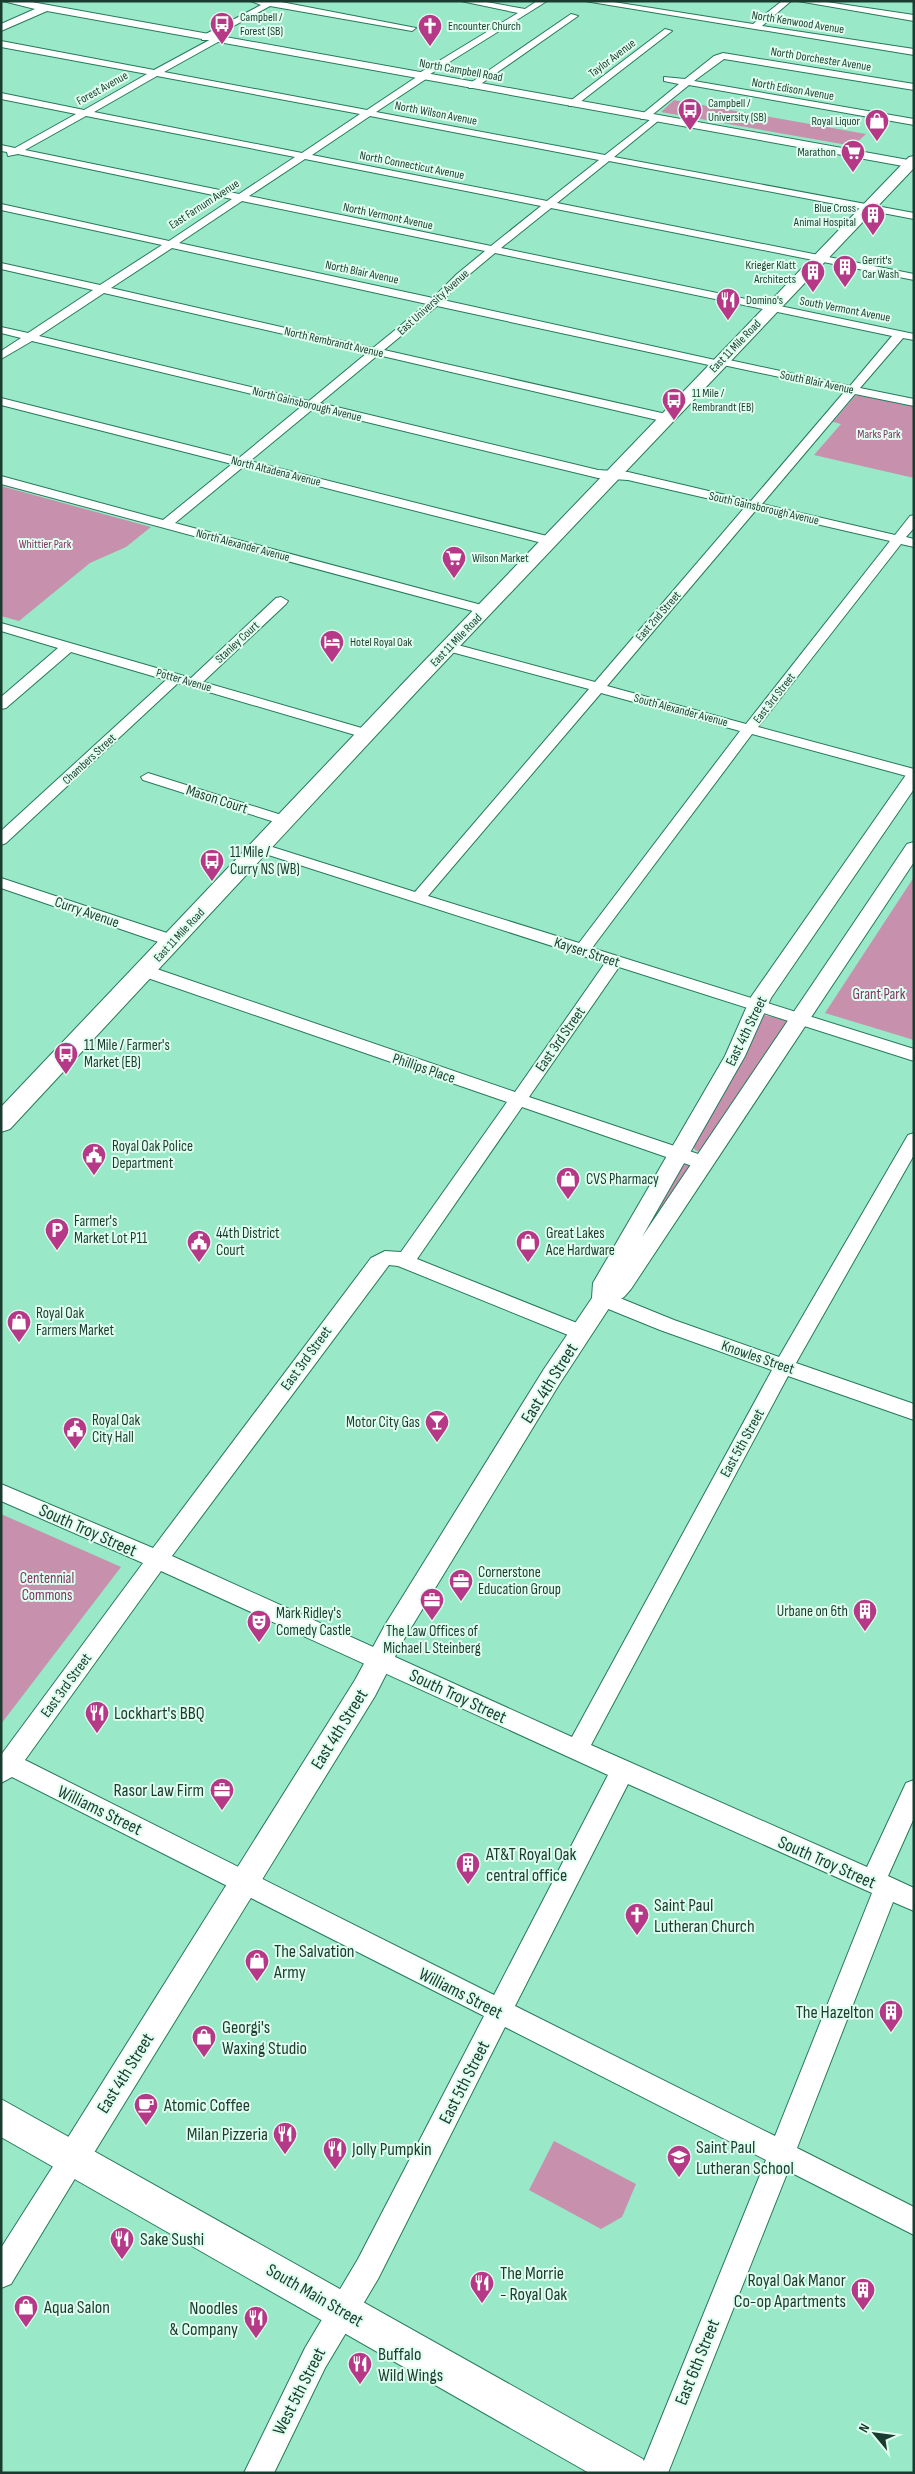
<svg xmlns="http://www.w3.org/2000/svg" width="915" height="2474" viewBox="0 0 915 2474" font-family="'Sofia Sans Condensed',sans-serif">
<style>
.green{fill:#c791ad}
.lines{fill:none;stroke-linecap:round;stroke-linejoin:round}
.minor-casing{stroke:#27795d;stroke-width:2}
.tertiary-casing{stroke:#27795d;stroke-width:2}
.secondary-casing{stroke:#27795d;stroke-width:2}
.minor{fill:#fff;fill-rule:evenodd}
.tertiary{fill:#fff;fill-rule:evenodd}
.secondary{fill:#fff;fill-rule:evenodd}
.labels{text-anchor:middle;stroke-width:4;stroke-linejoin:round;paint-order:stroke}
.far-poi-label{font-size:12px;fill:#1a3b2f;stroke:#e0fef0;text-anchor:start}
.far-street-label{font-size:12px;fill:#1a3b2f;stroke:#e0fef0}
.far-park-label{font-size:12px;fill:#813763;stroke:#e0fef0}
.street-label{font-size:15px;fill:#1a3b2f;stroke:#e0fef0}
.poi-label{font-size:15px;fill:#1a3b2f;stroke:#e0fef0;text-anchor:start}
.park-label{font-size:15px;fill:#813763;stroke:#e0fef0}
.near-street-label{font-size:18px;fill:#1a3b2f;stroke:#e0fef0}
.near-poi-label{font-size:18px;fill:#1a3b2f;stroke:#e0fef0;text-anchor:start}
</style>
<rect width="100%" height="100%" fill="#99e8c7"/>
<path class="green" d="M674 100 866 134 853 146 661 112Z
M860 394 914 405V478L814 455 841 424 833 422 855 396Z
M1 486 151 527 126 547 90 563 19 621 1 616Z
M914 877V1040L825 1013Z
M764 1015 789 1021 700 1152 695 1150 693 1146 729 1084Z
M686 1164 692 1167 614 1287 681 1167Z
M1 1514 121 1567 1 1724Z
M554 2141 636 2184 622 2217 601 2229 529 2190Z"/>
<g class="lines">
<defs>
<path id="minor" d="M251 1H276L416 28 412 31 270 6 208 40H202V36L261 5Z
M461 1H481L525 9 537 1H547L427 76 426 79 376 112 605 155 655 116 660 119 658 121 614 157 914 213V219L609 161 557 203 914 274V280L551 208 501 248 914 334V340L903 338 860 388 914 399V406L855 394 762 504 895 535 910 516 914 515V528L906 537 914 539V547L901 544 758 727 914 769V778L752 734 592 948 914 1049V1061L619 967 529 1097 710 1158 713 1163 710 1168 704 1169 698 1168 522 1107 417 1259 587 1327 590 1332 587 1337 580 1339 573 1337 398 1266 389 1265 172 1556 572 1737 772 1370 660 1330 596 1304 593 1299 596 1294 603 1292 610 1294 674 1320 779 1357 908 1135 914 1133V1155L796 1363 914 1404V1420L788 1376 591 1745 867 1867 906 1783 914 1780V1818L888 1876 914 1888V1911L893 1902 797 2148 914 2207V2235L788 2171 668 2473H639L766 2160 505 2027 378 2279 325 2368 274 2473H244L305 2348 358 2259 484 2016 12 1777 1 1783V1755L143 1563 1 1501V1484L153 1548 371 1258 385 1251 401 1252 507 1102 139 975 137 971 139 967H151L515 1092 605 963 256 851 253 848 261 843 266 845 415 892 589 689 444 650 442 647 444 644H454L595 682 745 507 628 480 598 478 313 409 250 461 555 538 556 541 550 545 243 467 175 523 489 607 491 610 484 614 1 484V476L163 520 232 464 1 405V398L239 458 302 406 32 341 1 359V351L21 338 1 333V327L28 333 93 290 1 269V263L100 285 162 245 1 210V204L169 241 232 199 18 154 8 156 7 152 1 151V145L15 148 76 114 1 99V93L84 110 147 74 1 47V41L154 70 215 37 219 40 218 42 164 72 367 110 415 78 416 75 518 13ZM157 76 360 114 302 153 94 112ZM86 116 295 157 239 194 25 150ZM370 116 599 160 547 201 312 155ZM305 159 541 206 491 246 249 196ZM242 201 485 251 457 274 433 298 179 243ZM172 248 427 304 373 348 111 288ZM495 253 892 336 850 386 720 358 715 360 443 300 465 278ZM104 293 367 353 309 401 39 336ZM437 306 718 367 723 365 845 391 751 501 628 472 598 470 320 403 378 355 666 422 672 418 666 414 384 350ZM756 510 890 541 746 724 607 686ZM601 693 740 731 579 943 428 896ZM161 1571 608 1775 494 1995 25 1760ZM628 1784 872 1893 775 2136 515 2006Z
M585 1H607L753 24 782 1H791L762 26 914 49V55Z
M798 1H820L914 15V21Z
M571 14 578 16 475 88H469V84Z
M665 29 672 31 575 106H569V102Z
M723 53 914 84V90L724 59 694 81 914 119V125L689 85 647 119H641V115L679 84 664 81V77L685 79 714 56Z
M281 597 288 601 286 604 203 682 372 731 374 734 372 737H362L178 683 6 843 1 845V831L166 680 71 652 6 708 1 709V697L58 648 1 631V623L191 678 276 598Z
M148 773 291 818 294 821 286 826 281 824 143 780 141 777Z
M1 878 179 937 181 941 179 945H167L1 888Z
M73 2145 82 2149 86 2158 82 2167 11 2284 1 2288V2248L64 2149Z"/>
<path id="tertiary" d="M3 1H26L914 161V168L47 11 1 31V24L35 9Z
M914 771V789L771 998 745 1056 642 1237 907 844 914 842V862L631 1289 624 1297 611 1305 560 1383 403 1641 375 1696 84 2169 73 2174 62 2169 57 2158 62 2147 355 1680 385 1625 544 1369 592 1298 593 1283 725 1056 751 997 908 772Z"/>
<path id="secondary" d="M914 156V168L422 686 10 1129 1 1132V1107L408 678 909 157Z
M1 2099 643 2459 649 2473H589L1 2137Z"/>
</defs>
<use href="#minor" class="minor-casing"/>
<use href="#tertiary" class="tertiary-casing"/>
<use href="#secondary" class="secondary-casing"/>
<use href="#minor" class="minor"/>
<use href="#tertiary" class="tertiary"/>
<use href="#secondary" class="secondary"/>
</g>
<defs>
<symbol id="bus-pin" viewBox="-11 -11 22 30"><path d="M0 17L-7.5 6A9.5 9.5 0 1 1 7.5 6Z" fill="#b63987" stroke="#e0fef0"/><path d="M-5-6H5V4H4V6H2V4H-2V6H-4V4H-5ZM-3.5-4V0h7V-4ZM-3.5 1.2v1.5H-2V1.2ZM2 1.2v1.5H3.5V1.2Z" fill="#fff"/></symbol>
<symbol id="church-pin" viewBox="-11 -11 22 30"><path d="M0 17L-7.5 6A9.5 9.5 0 1 1 7.5 6Z" fill="#b63987" stroke="#e0fef0"/><path d="M-1.2-6h2.4v3.5h3.3v2.4h-3.3V6h-2.4V-.1h-3.3v-2.4h3.3Z" fill="#fff"/></symbol>
<symbol id="shop-pin" viewBox="-11 -11 22 30"><path d="M0 17L-7.5 6A9.5 9.5 0 1 1 7.5 6Z" fill="#b63987" stroke="#e0fef0"/><path d="M-5-2.5h2.3a2.7 3.5 0 0 1 5.4 0H5L5.5 6h-11ZM-1.5-2.5h3a1.5 2.3 0 0 0-3 0Z" fill="#fff"/></symbol>
<symbol id="supermarket-pin" viewBox="-11 -11 22 30"><path d="M0 17L-7.5 6A9.5 9.5 0 1 1 7.5 6Z" fill="#b63987" stroke="#e0fef0"/><path d="M-6-5.5h2.5l.6 2H6L4.5 2H-2.5L-4.4-4H-6ZM-1.5 3.2a1.3 1.3 0 1 0 .1 0ZM3 3.2a1.3 1.3 0 1 0 .1 0Z" fill="#fff"/></symbol>
<symbol id="building-pin" viewBox="-11 -11 22 30"><path d="M0 17L-7.5 6A9.5 9.5 0 1 1 7.5 6Z" fill="#b63987" stroke="#e0fef0"/><path d="M-4-6H4V6H1V3H-1V6H-4ZM-2.5-4.3h1.7v1.8h-1.7ZM.8-4.3h1.7v1.8H.8ZM-2.5-1h1.7V.8h-1.7ZM.8-1h1.7V.8H.8Z" fill="#fff"/></symbol>
<symbol id="restaurant-pin" viewBox="-11 -11 22 30"><path d="M0 17L-7.5 6A9.5 9.5 0 1 1 7.5 6Z" fill="#b63987" stroke="#e0fef0"/><path d="M-5-6h1v4h1v-4h1v4h1v-4h1v5L-1.5 .5V6h-2V.5L-5-1ZM5-6V6H3V1.5H1.5Q1.5-4 5-6Z" fill="#fff"/></symbol>
<symbol id="hotel-pin" viewBox="-11 -11 22 30"><path d="M0 17L-7.5 6A9.5 9.5 0 1 1 7.5 6Z" fill="#b63987" stroke="#e0fef0"/><path d="M-6-4.5h1.5V1H6V5H4.5V3h-9V5H-6ZM-4 0a1.8 1.8 0 1 1 3.6 0ZM.5 0V-2.5h3Q6-2.5 6 0Z" fill="#fff"/></symbol>
<symbol id="civic-pin" viewBox="-11 -11 22 30"><path d="M0 17L-7.5 6A9.5 9.5 0 1 1 7.5 6Z" fill="#b63987" stroke="#e0fef0"/><path d="M-.6-6.5H3V-4.5H.6V-3L4-1V1h2V6H-6V1h2V-1L-.6-3ZM-1.2 2.5V6h2.4V2.5Z" fill="#fff"/></symbol>
<symbol id="parking-pin" viewBox="-11 -11 22 30"><path d="M0 17L-7.5 6A9.5 9.5 0 1 1 7.5 6Z" fill="#b63987" stroke="#e0fef0"/><path d="M-3.5-5.5H1a3.5 3.5 0 0 1 0 7H-1V5.5H-3.5ZM-1-3.4V-.6H.8a1.4 1.4 0 0 0 0-2.8Z" fill="#fff"/></symbol>
<symbol id="bar-pin" viewBox="-11 -11 22 30"><path d="M0 17L-7.5 6A9.5 9.5 0 1 1 7.5 6Z" fill="#b63987" stroke="#e0fef0"/><path d="M-6-5H6L.8 .8V4.5H3.5V6h-7V4.5H-.8V.8Z" fill="#fff"/></symbol>
<symbol id="office-pin" viewBox="-11 -11 22 30"><path d="M0 17L-7.5 6A9.5 9.5 0 1 1 7.5 6Z" fill="#b63987" stroke="#e0fef0"/><path d="M-6-3h4V-5.5h4V-3h4V5H-6ZM-1-4.5V-3h2v-1.5ZM-6 0V1H6V0Z" fill="#fff"/></symbol>
<symbol id="theatre-pin" viewBox="-11 -11 22 30"><path d="M0 17L-7.5 6A9.5 9.5 0 1 1 7.5 6Z" fill="#b63987" stroke="#e0fef0"/><path d="M-5-5.5Q0-4 5-5.5V0Q5 5 0 6Q-5 5-5 0ZM-3.3-2.5H-1v1.5H-3.3ZM1-2.5H3.3v1.5H1ZM-2.8 1Q0 5.5 2.8 1Z" fill="#fff"/></symbol>
<symbol id="cafe-pin" viewBox="-11 -11 22 30"><path d="M0 17L-7.5 6A9.5 9.5 0 1 1 7.5 6Z" fill="#b63987" stroke="#e0fef0"/><path d="M-5.5-4.5H6V0H3Q3 3.5 0 3.5H-2.5Q-5.5 3.5-5.5 0ZM3-3.2v2h1.7v-2ZM-6 4.5H4V6H-6Z" fill="#fff"/></symbol>
<symbol id="school-pin" viewBox="-11 -11 22 30"><path d="M0 17L-7.5 6A9.5 9.5 0 1 1 7.5 6Z" fill="#b63987" stroke="#e0fef0"/><path d="M0-5L7-2L0 1L-7-2ZM-4 1L0 2.5L4 1V4Q0 6-4 4Z" fill="#fff"/></symbol>
</defs>
<g fill-rule="evenodd">
<use href="#bus-pin" x="208" y="10" width="28" height="38"/>
<use href="#church-pin" x="416" y="12" width="28" height="38"/>
<use href="#bus-pin" x="676" y="96" width="28" height="38"/>
<use href="#shop-pin" x="863" y="107" width="28" height="38"/>
<use href="#supermarket-pin" x="839" y="138" width="28" height="38"/>
<use href="#building-pin" x="859" y="201" width="28" height="38"/>
<use href="#building-pin" x="831" y="253" width="28" height="38"/>
<use href="#building-pin" x="799" y="258" width="28" height="38"/>
<use href="#restaurant-pin" x="714" y="286" width="28" height="38"/>
<use href="#bus-pin" x="660" y="386" width="28" height="38"/>
<use href="#supermarket-pin" x="440" y="544" width="28" height="38"/>
<use href="#hotel-pin" x="318" y="628" width="28" height="38"/>
<use href="#bus-pin" x="198" y="847" width="28" height="38"/>
<use href="#bus-pin" x="52" y="1040" width="28" height="38"/>
<use href="#civic-pin" x="80" y="1141" width="28" height="38"/>
<use href="#shop-pin" x="554" y="1165" width="28" height="38"/>
<use href="#parking-pin" x="43" y="1216" width="28" height="38"/>
<use href="#civic-pin" x="185" y="1228" width="28" height="38"/>
<use href="#shop-pin" x="514" y="1228" width="28" height="38"/>
<use href="#shop-pin" x="5" y="1308" width="28" height="38"/>
<use href="#bar-pin" x="423" y="1408" width="28" height="38"/>
<use href="#civic-pin" x="61" y="1415" width="28" height="38"/>
<use href="#office-pin" x="447" y="1567" width="28" height="38"/>
<use href="#office-pin" x="418" y="1586" width="28" height="38"/>
<use href="#building-pin" x="851" y="1597" width="28" height="38"/>
<use href="#theatre-pin" x="245" y="1608" width="28" height="38"/>
<use href="#restaurant-pin" x="83" y="1699" width="28" height="38"/>
<use href="#office-pin" x="208" y="1776" width="28" height="38"/>
<use href="#building-pin" x="454" y="1850" width="28" height="38"/>
<use href="#church-pin" x="623" y="1901" width="28" height="38"/>
<use href="#shop-pin" x="243" y="1947" width="28" height="38"/>
<use href="#building-pin" x="877" y="1998" width="28" height="38"/>
<use href="#shop-pin" x="190" y="2023" width="28" height="38"/>
<use href="#cafe-pin" x="132" y="2091" width="28" height="38"/>
<use href="#restaurant-pin" x="271" y="2120" width="28" height="38"/>
<use href="#restaurant-pin" x="321" y="2135" width="28" height="38"/>
<use href="#school-pin" x="665" y="2143" width="28" height="38"/>
<use href="#restaurant-pin" x="108" y="2225" width="28" height="38"/>
<use href="#restaurant-pin" x="468" y="2269" width="28" height="38"/>
<use href="#building-pin" x="849" y="2276" width="28" height="38"/>
<use href="#shop-pin" x="12" y="2293" width="28" height="38"/>
<use href="#restaurant-pin" x="242" y="2304" width="28" height="38"/>
<use href="#restaurant-pin" x="346" y="2350" width="28" height="38"/>
</g>
<g class="labels">
<g class="far-poi-label">
<text x="240" y="21">Campbell /<tspan x="240" dy="14">Forest (SB)</tspan></text>
<text x="448" y="30">Encounter Church</text>
<text x="708" y="107">Campbell /<tspan x="708" dy="14">University (SB)</tspan></text>
<text x="860" y="125" text-anchor="end">Royal Liquor</text>
<text x="836" y="156" text-anchor="end">Marathon</text>
<text x="856" y="212" text-anchor="end">Blue Cross<tspan x="856" dy="14">Animal Hospital</tspan></text>
<text x="862" y="264">Gerrit's<tspan x="862" dy="14">Car Wash</tspan></text>
<text x="796" y="269" text-anchor="end">Krieger Klatt<tspan x="796" dy="14">Architects</tspan></text>
<text x="746" y="304">Domino's</text>
<text x="692" y="397">11 Mile /<tspan x="692" dy="14">Rembrandt (EB)</tspan></text>
<text x="472" y="562">Wilson Market</text>
<text x="350" y="646">Hotel Royal Oak</text>
</g>
<g class="far-street-label">
<text transform="translate(798 22) rotate(9)" y="4">North Kenwood Avenue</text>
<text transform="translate(612 58) rotate(-37)" y="4">Taylor Avenue</text>
<text transform="translate(821 59) rotate(9)" y="4">North Dorchester Avenue</text>
<text transform="translate(461 70) rotate(10)" y="4">North Campbell Road</text>
<text transform="translate(102 88) rotate(-29)" y="4">Forest Avenue</text>
<text transform="translate(793 89) rotate(10)" y="4">North Edison Avenue</text>
<text transform="translate(436 113) rotate(11)" y="4">North Wilson Avenue</text>
<text transform="translate(412 165) rotate(11)" y="4">North Connecticut Avenue</text>
<text transform="translate(204 204) rotate(-33)" y="4">East Farnum Avenue</text>
<text transform="translate(388 216) rotate(12)" y="4">North Vermont Avenue</text>
<text transform="translate(362 272) rotate(12)" y="4">North Blair Avenue</text>
<text transform="translate(433 302) rotate(-42)" y="4">East University Avenue</text>
<text transform="translate(845 309) rotate(11)" y="4">South Vermont Avenue</text>
<text transform="translate(334 342) rotate(13)" y="4">North Rembrandt Avenue</text>
<text transform="translate(735 346) rotate(-46)" y="4">East 11 Mile Road</text>
<text transform="translate(817 382) rotate(12)" y="4">South Blair Avenue</text>
<text transform="translate(307 404) rotate(14)" y="4">North Gainsborough Avenue</text>
<text transform="translate(276 471) rotate(14)" y="4">North Altadena Avenue</text>
<text transform="translate(764 508) rotate(13)" y="4">South Gainsborough Avenue</text>
<text transform="translate(243 545) rotate(15)" y="4">North Alexander Avenue</text>
<text transform="translate(658 616) rotate(-49)" y="4">East 2nd Street</text>
<text transform="translate(456 640) rotate(-46)" y="4">East 11 Mile Road</text>
<text transform="translate(237 642) rotate(-43)" y="4">Stanley Court</text>
<text transform="translate(184 680) rotate(16)" y="4">Potter Avenue</text>
<text transform="translate(774 698) rotate(-52)" y="4">East 3rd Street</text>
<text transform="translate(681 710) rotate(15)" y="4">South Alexander Avenue</text>
<text transform="translate(89 759) rotate(-43)" y="4">Chambers Street</text>
<text transform="translate(179 935) rotate(-47)" y="4">East 11 Mile Road</text>
</g>
<g class="far-park-label">
<text x="879" y="438">Marks Park</text>
<text x="45" y="548">Whittier Park</text>
</g>
<g class="street-label">
<text transform="translate(217 799) rotate(18)" y="5">Mason Court</text>
<text transform="translate(87 912) rotate(19)" y="5">Curry Avenue</text>
<text transform="translate(587 952) rotate(18)" y="5">Kayser Street</text>
<text transform="translate(746 1031) rotate(-64)" y="5">East 4th Street</text>
<text transform="translate(560 1039) rotate(-55)" y="5">East 3rd Street</text>
<text transform="translate(424 1068) rotate(19)" y="5">Phillips Place</text>
<text transform="translate(758 1357) rotate(19)" y="5">Knowles Street</text>
<text transform="translate(306 1358) rotate(-54)" y="5">East 3rd Street</text>
<text transform="translate(742 1443) rotate(-61)" y="5">East 5th Street</text>
<text transform="translate(66 1685) rotate(-54)" y="5">East 3rd Street</text>
</g>
<g class="poi-label">
<text x="230" y="857">11 Mile /<tspan x="230" dy="17">Curry NS (WB)</tspan></text>
<text x="84" y="1050">11 Mile / Farmer's<tspan x="84" dy="17">Market (EB)</tspan></text>
<text x="112" y="1151">Royal Oak Police<tspan x="112" dy="17">Department</tspan></text>
<text x="586" y="1184">CVS Pharmacy</text>
<text x="74" y="1226">Farmer's<tspan x="74" dy="17">Market Lot P11</tspan></text>
<text x="216" y="1238">44th District<tspan x="216" dy="17">Court</tspan></text>
<text x="546" y="1238">Great Lakes<tspan x="546" dy="17">Ace Hardware</tspan></text>
<text x="36" y="1318">Royal Oak<tspan x="36" dy="17">Farmers Market</tspan></text>
<text x="92" y="1425">Royal Oak<tspan x="92" dy="17">City Hall</tspan></text>
<text x="420" y="1427" text-anchor="end">Motor City Gas</text>
<text x="478" y="1577">Cornerstone<tspan x="478" dy="17">Education Group</tspan></text>
<text x="848" y="1616" text-anchor="end">Urbane on 6th</text>
<text x="276" y="1618">Mark Ridley's<tspan x="276" dy="17">Comedy Castle</tspan></text>
<text x="432" y="1636" text-anchor="middle">The Law Offices of<tspan x="432" dy="17">Michael L Steinberg</tspan></text>
</g>
<g class="park-label">
<text x="879" y="999">Grant Park</text>
<text x="47" y="1583">Centennial<tspan x="47" dy="17">Commons</tspan></text>
</g>
<g class="near-street-label">
<text transform="translate(549 1383) rotate(-58)" y="6">East 4th Street</text>
<text transform="translate(88 1530) rotate(24)" y="6">South Troy Street</text>
<text transform="translate(458 1696) rotate(25)" y="6">South Troy Street</text>
<text transform="translate(339 1729) rotate(-58)" y="6">East 4th Street</text>
<text transform="translate(100 1810) rotate(26)" y="6">Williams Street</text>
<text transform="translate(827 1862) rotate(24)" y="6">South Troy Street</text>
<text transform="translate(461 1993) rotate(27)" y="6">Williams Street</text>
<text transform="translate(125 2073) rotate(-58)" y="6">East 4th Street</text>
<text transform="translate(464 2082) rotate(-63)" y="6">East 5th Street</text>
<text transform="translate(315 2295) rotate(30)" y="6">South Main Street</text>
<text transform="translate(697 2362) rotate(-68)" y="6">East 6th Street</text>
<text transform="translate(299 2391) rotate(-63)" y="6">West 5th Street</text>
</g>
<g class="near-poi-label">
<text x="114" y="1719">Lockhart's BBQ</text>
<text x="204" y="1796" text-anchor="end">Rasor Law Firm</text>
<text x="486" y="1860">AT&amp;T Royal Oak<tspan x="486" dy="21">central office</tspan></text>
<text x="654" y="1911">Saint Paul<tspan x="654" dy="21">Lutheran Church</tspan></text>
<text x="274" y="1957">The Salvation<tspan x="274" dy="21">Army</tspan></text>
<text x="874" y="2018" text-anchor="end">The Hazelton</text>
<text x="222" y="2033">Georgi's<tspan x="222" dy="21">Waxing Studio</tspan></text>
<text x="164" y="2111">Atomic Coffee</text>
<text x="268" y="2140" text-anchor="end">Milan Pizzeria</text>
<text x="696" y="2153">Saint Paul<tspan x="696" dy="21">Lutheran School</tspan></text>
<text x="352" y="2155">Jolly Pumpkin</text>
<text x="140" y="2245">Sake Sushi</text>
<text x="500" y="2279">The Morrie<tspan x="500" dy="21">- Royal Oak</tspan></text>
<text x="846" y="2286" text-anchor="end">Royal Oak Manor<tspan x="846" dy="21">Co-op Apartments</tspan></text>
<text x="44" y="2313">Aqua Salon</text>
<text x="238" y="2314" text-anchor="end">Noodles<tspan x="238" dy="21">&amp; Company</tspan></text>
<text x="378" y="2360">Buffalo<tspan x="378" dy="21">Wild Wings</tspan></text>
</g>
</g>
<rect width="915" height="2474" fill="none" stroke="#1a3b2f" stroke-width="5"/>
<g transform="translate(875 2434) rotate(299)" stroke="#e0fef0" stroke-width="4" paint-order="stroke">
<path d="M0-4L9 19L0 12L-9 19Z" fill="#1a3b2f"/>
<text y="-8" font-size="14" font-weight="bold" text-anchor="middle" fill="#1a3b2f">N</text>
</g>
</svg>
